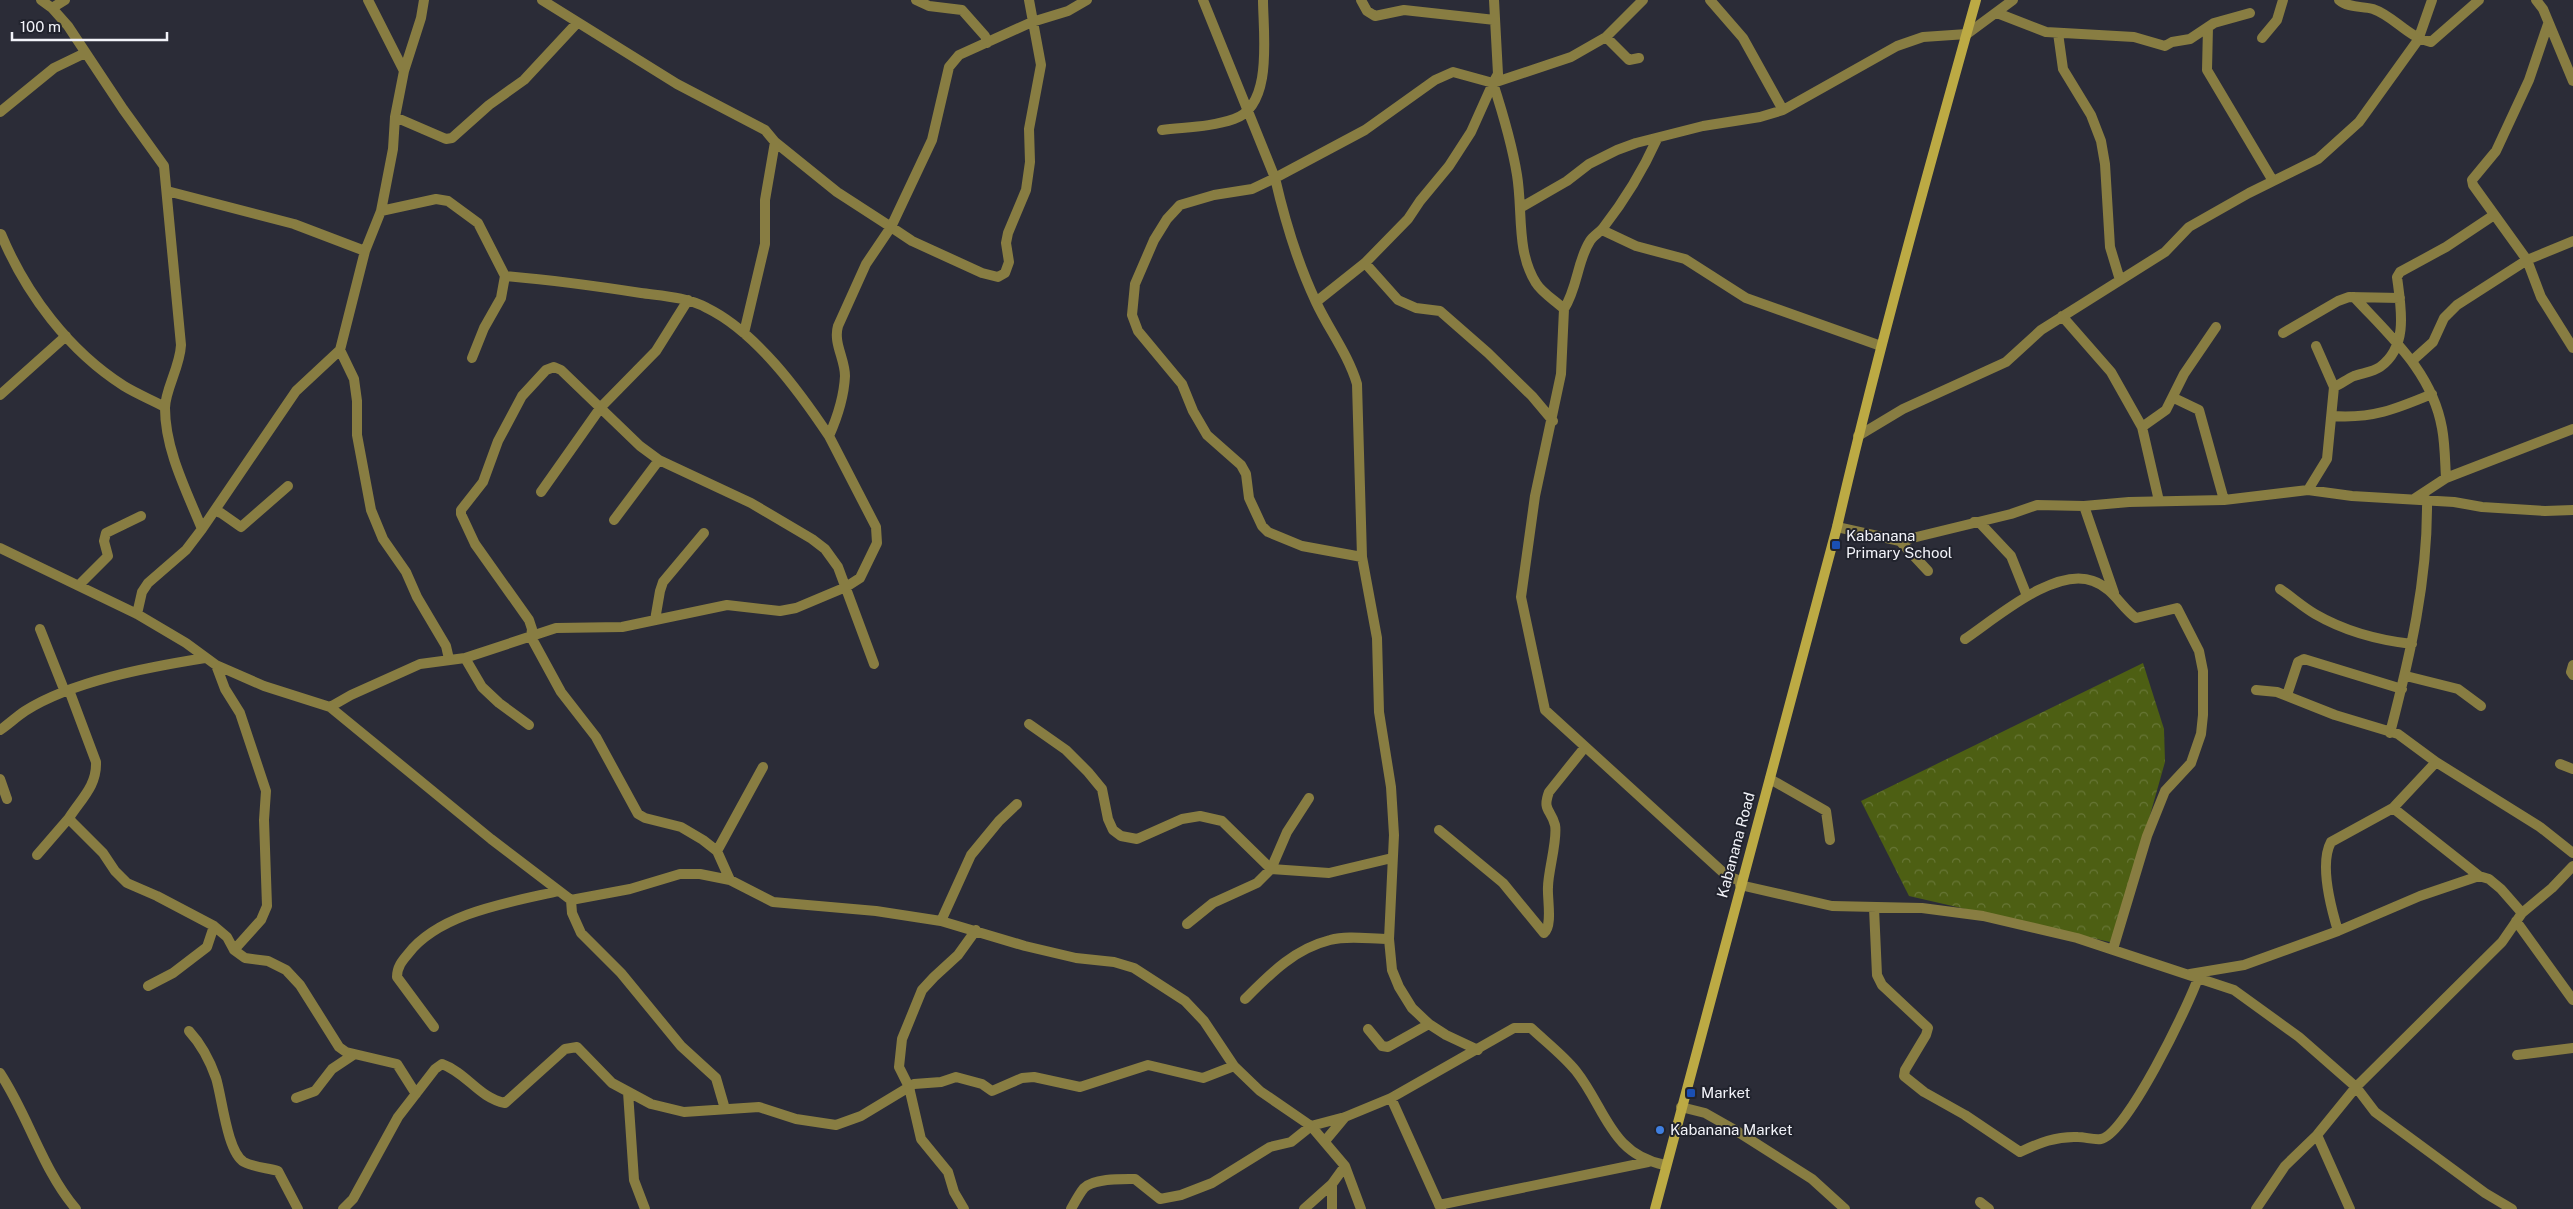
<svg xmlns="http://www.w3.org/2000/svg" width="2573" height="1209" viewBox="0 0 2573 1209" font-family="'Public Sans',sans-serif">
<style>
.park{fill:url(#park-crowns)}
.lines{fill:none;stroke-linecap:round;stroke-linejoin:round}
.street{stroke:#887d42;stroke-width:10}
.secondary{stroke:#bcaa44;stroke-width:10}
.transit-dot{fill:#1a4fb4;stroke:#21232d;stroke-width:2}
.shop-dot{fill:#3f7fe0;stroke:#21232d;stroke-width:2}
.labels{text-anchor:middle;stroke-width:4;stroke-linejoin:round;paint-order:stroke}
.poi-label{font-size:15px;fill:#f2f3f9;stroke:#21232d;text-anchor:start}
.street-label{font-size:15px;fill:#f2f3f9;stroke:#21232d}
</style>
<defs>
<pattern id="park-crowns" width="20" height="18" patternUnits="userSpaceOnUse" patternTransform="scale(1.25)"><rect width="20" height="18" fill="#4d5f13"/><path d="M2 6a3 3 0 1 1 6 0M12 15a3 3 0 1 1 6 0" fill="none" stroke="#677636"/></pattern>
</defs>
<rect width="100%" height="100%" fill="#2b2c37"/>
<path class="park" d="M2143 663 2164 729 2165 762 2114 943 1909 896 1861 801Z"/>
<g class="lines">
<path class="street" d="M41 0 52 8 68 26 123 109 164 166 181 345C180 367 165 390 165 408 165 450 187 492 202 529
M368 0 404 71
M542 0 677 84 765 130 775 142 837 192 891 227 912 241 982 273 998 277 1005 273 1009 262 1006 243 1008 233 1026 190 1030 162 1029 129 1041 65 1029 0
M916 0 929 6 962 10 985 36 987 43
M1203 0 1275 178C1284 217 1299 266 1316 302 1329 330 1348 354 1357 384L1362 557 1377 638 1379 712 1391 787 1394 835 1389 939 1392 970 1399 987 1412 1008 1429 1024 1446 1035 1478 1050
M1361 0 1367 11 1375 16 1404 10 1495 20
M1494 0 1498 74 1493 83C1503 114 1512 144 1517 175 1523 211 1516 252 1536 283 1542 293 1556 301 1564 309L1561 374 1535 496 1521 597 1545 710 1727 876 1741 881
M1710 0 1743 38 1783 110
M2339 0C2348 8 2362 6 2373 9 2394 16 2407 37 2431 42L2479 0
M2536 0 2543 9 2573 81
M52 8 65 0
M1997 13 2046 32 2134 37 2165 46 2172 42 2190 39 2214 23 2250 13
M2548 24 2529 80 2496 151 2472 180 2473 185 2527 260 2541 297 2573 348
M2208 27 2207 70 2273 181
M2058 33 2063 69 2091 115 2101 141 2105 164 2110 247 2120 280
M1606 37 1629 60 1639 58
M2262 38 2277 20 2283 0
M0 112 54 68 85 53
M395 117 446 139 452 138 489 105 524 80 577 23
M1162 130C1186 127 1211 127 1234 119 1274 106 1263 32 1263 0
M167 191 294 224 365 251
M1520 208 1567 181 1589 164 1617 150 1636 143 1703 126 1760 117 1783 110 1897 46 1923 37 1967 34 2013 0
M381 211 436 199 448 201 478 223 505 276 501 298 484 328 472 358
M1602 230 1636 246 1685 259 1746 298 1881 346
M1 234C26 294 69 351 124 386 137 394 152 400 165 407
M1365 263 1398 300 1416 308 1440 311 1488 353 1532 396 1553 421
M505 276C551 280 596 286 641 293 663 296 687 297 707 308 756 332 799 391 829 436
M2354 297C2391 337 2432 372 2442 428 2445 444 2445 461 2446 478
M1316 302 1365 263 1408 219 1420 201 1449 166 1471 132 1493 83 1571 57 1606 37 1643 0
M1564 309C1578 287 1577 261 1590 241 1593 236 1599 233 1603 228 1624 201 1643 170 1657 139
M2062 316 2111 372 2142 427 2159 501
M744 333 765 244V200L775 142
M2283 333 2338 301 2349 297 2400 298
M340 350 354 379 357 401V435L371 510 383 539 406 572 417 597 446 646 449 659
M2413 360 2433 342 2444 318 2457 305 2527 260 2573 241
M2334 387C2341 384 2347 379 2354 376 2362 373 2373 372 2380 367 2409 346 2401 308 2397 277L2400 272 2446 247 2494 215
M0 395 66 336
M2174 398 2199 410 2224 500
M2332 416C2372 419 2396 409 2432 394
M2142 427 2166 410 2184 374 2216 327
M1858 436 1903 409 2006 362 2041 330 2165 252 2189 227 2249 193 2318 159 2359 122 2418 40 2432 0
M2308 490 2327 459 2334 387 2316 346
M541 492 601 407 656 351 688 300
M2414 499 2446 478 2573 429
M2084 506 2114 593
M215 511 221 513 241 527 288 486
M614 520 659 460
M1974 522H1979L2011 556 2027 596
M1837 527 1900 541 2011 514 2037 505 2084 506 2129 502 2224 500 2308 490 2352 496 2454 502 2482 507 2545 511 2573 510
M1900 541 1928 571
M0 548 137 614 186 643 216 665 264 686 330 707 491 839 571 900 630 889 680 874H700L730 880 773 902 876 911 941 921 1025 946 1076 958 1114 962 1134 968 1185 1001 1204 1021 1234 1066 1260 1091 1311 1126 1345 1166 1361 1209
M1362 557 1302 546 1268 532 1262 526 1249 498 1246 474 1241 465 1207 435 1193 411 1182 384 1138 331 1132 315 1135 284 1154 240 1167 219 1180 205 1214 195 1252 189 1275 178 1365 130 1435 80 1453 72 1493 83
M80 584 108 556 104 541 106 533 141 516
M2280 589C2292 597 2303 607 2315 614 2346 632 2377 640 2412 644
M137 614 142 592 148 583 186 550 202 529 296 391 340 350 365 251 381 211 393 149 395 117 404 71 421 18 424 0
M655 620 660 591 663 582 704 533
M40 629 65 692
M1965 639C1995 619 2055 566 2093 581 2113 588 2121 607 2136 618L2177 608 2199 651 2203 671V715L2201 734 2191 763 2165 791 2147 836 2113 949
M465 658 482 687 499 703 529 725
M216 665 225 689 240 713 266 791 264 820 267 906 261 920 234 950
M2573 665 2571 672 2573 675
M2406 676 2458 689 2481 706
M69 690 96 762C97 786 81 799 69 818L72 822 103 853 115 871 127 883 157 896 214 926 227 937 234 950 245 958 268 961 286 970 300 985 339 1047 346 1052 397 1064 416 1094
M2287 695 2298 662 2304 659 2402 689
M330 707 351 695 420 664 465 658 556 628 622 627 727 605 780 611 796 608 846 587 860 578 877 543 876 527 829 436C837 418 844 396 845 376 845 359 833 343 838 326L866 264 891 227 932 140 949 67 959 55 1032 22 1068 11 1087 0
M1029 724 1066 750 1088 772 1102 789 1108 819 1113 830 1121 836 1137 839 1182 819 1200 816 1222 821 1271 869 1329 873 1392 858
M0 730C9 724 16 717 25 711 72 681 149 667 205 658
M2390 733C2410 656 2428 580 2427 500
M2436 762 2540 827 2573 853
M2560 764 2573 769
M0 779 7 799
M1770 779 1826 811 1830 840
M2393 808 2479 876
M1439 830 1503 883 1544 933C1553 926 1547 898 1548 887 1548 871 1558 839 1555 825 1551 809 1542 811 1549 792L1585 747
M717 851 763 767
M37 855 69 818
M730 880 717 851 703 840 681 827 645 818 638 814 596 737 561 692 531 637 532 629 529 620 475 544 461 514V510L483 482 498 441 522 396 546 370 554 367 561 370 640 446 659 460 751 503 812 539 825 549 838 567 874 664
M1740 885 1832 906 1922 908 1983 916 2077 938 2234 990 2299 1037 2356 1087 2375 1112 2485 1193 2512 1209
M571 900 572 913 581 933 621 973 681 1046 716 1078 725 1109
M1874 908 1877 975 1882 985 1928 1028 1926 1035 1905 1070 1904 1076 1924 1092 1965 1115 2020 1152C2039 1143 2056 1136 2078 1137 2085 1137 2094 1140 2101 1139 2126 1135 2189 1005 2198 978
M941 921 971 855 999 821 1017 804
M2516 921 2573 1000
M1187 924 1213 903 1257 883 1271 869 1287 832 1309 798
M2338 931 2420 896 2479 876 2489 879 2501 889 2522 913
M2190 974 2244 965 2338 931C2331 908 2319 864 2331 842L2393 808 2436 762 2398 734 2335 715 2277 692 2256 690
M148 986 173 973 207 947 214 926
M1245 999C1270 974 1294 949 1330 940 1348 935 1370 939 1389 939
M434 1027 397 977C397 967 402 961 408 954 439 913 511 902 559 891
M1368 1029 1382 1046 1388 1047 1429 1024
M189 1031C201 1044 210 1061 216 1078 222 1097 227 1152 244 1162 253 1167 268 1168 278 1171L298 1209
M2517 1055 2573 1048
M0 1073C29 1117 42 1169 76 1209
M628 1092 634 1180 645 1209
M296 1098 315 1091 332 1069 353 1055
M1391 1098 1441 1209
M1681 1107 1705 1113 1735 1130 1812 1179 1845 1209
M2317 1135 2350 1209
M1325 1141 1345 1117
M1332 1184V1209
M1980 1202 1989 1209
M1439 1205 1648 1162
M343 1209 353 1199 398 1117 435 1069 442 1064C467 1073 479 1098 505 1103L565 1049 577 1047 612 1083 651 1104 684 1112 759 1107 796 1119 836 1125 861 1116 914 1084 941 1082 956 1077 982 1084 992 1091 1022 1078 1034 1077 1080 1087 1148 1065 1203 1078 1234 1066
M964 1209 954 1192 948 1172 921 1139 909 1087 899 1067 902 1039 922 990 934 977 958 955 976 930
M1071 1209C1075 1202 1079 1194 1084 1188 1094 1178 1122 1179 1135 1179L1160 1199 1181 1195 1212 1183 1270 1147 1291 1142 1311 1126 1345 1117 1391 1098 1514 1028H1531C1546 1042 1564 1056 1576 1071 1606 1109 1610 1154 1665 1165
M1304 1209 1332 1184 1345 1166
M2256 1209 2285 1166 2317 1135 2356 1087 2502 942 2522 913 2552 888 2573 866"/>
<path class="secondary" d="M1655 1209 1837 527C1878 350 1927 175 1976 0"/>
</g>
<g class="transit-dot">
<rect x="1831" y="540" width="10" height="10" rx="2.5"/>
<rect x="1686" y="1088" width="10" height="10" rx="2.5"/>
</g>
<circle class="shop-dot" cx="1660" cy="1130" r="5"/>
<g class="labels">
<g class="poi-label">
<text x="1846" y="541">Kabanana<tspan x="1846" dy="17">Primary School</tspan></text>
<text x="1701" y="1098">Market</text>
<text x="1670" y="1135">Kabanana Market</text>
</g>
<g class="street-label">
<text transform="translate(1736 845) rotate(-75)" y="5">Kabanana Road</text>
</g>
</g>
<path d="M12 32v8h155v-8" fill="none" stroke="#f2f3f9" stroke-width="2.5"/>
<text x="20" y="32" font-size="15" fill="#f2f3f9" stroke="#21232d" stroke-width="4" paint-order="stroke">100 m</text>
</svg>
